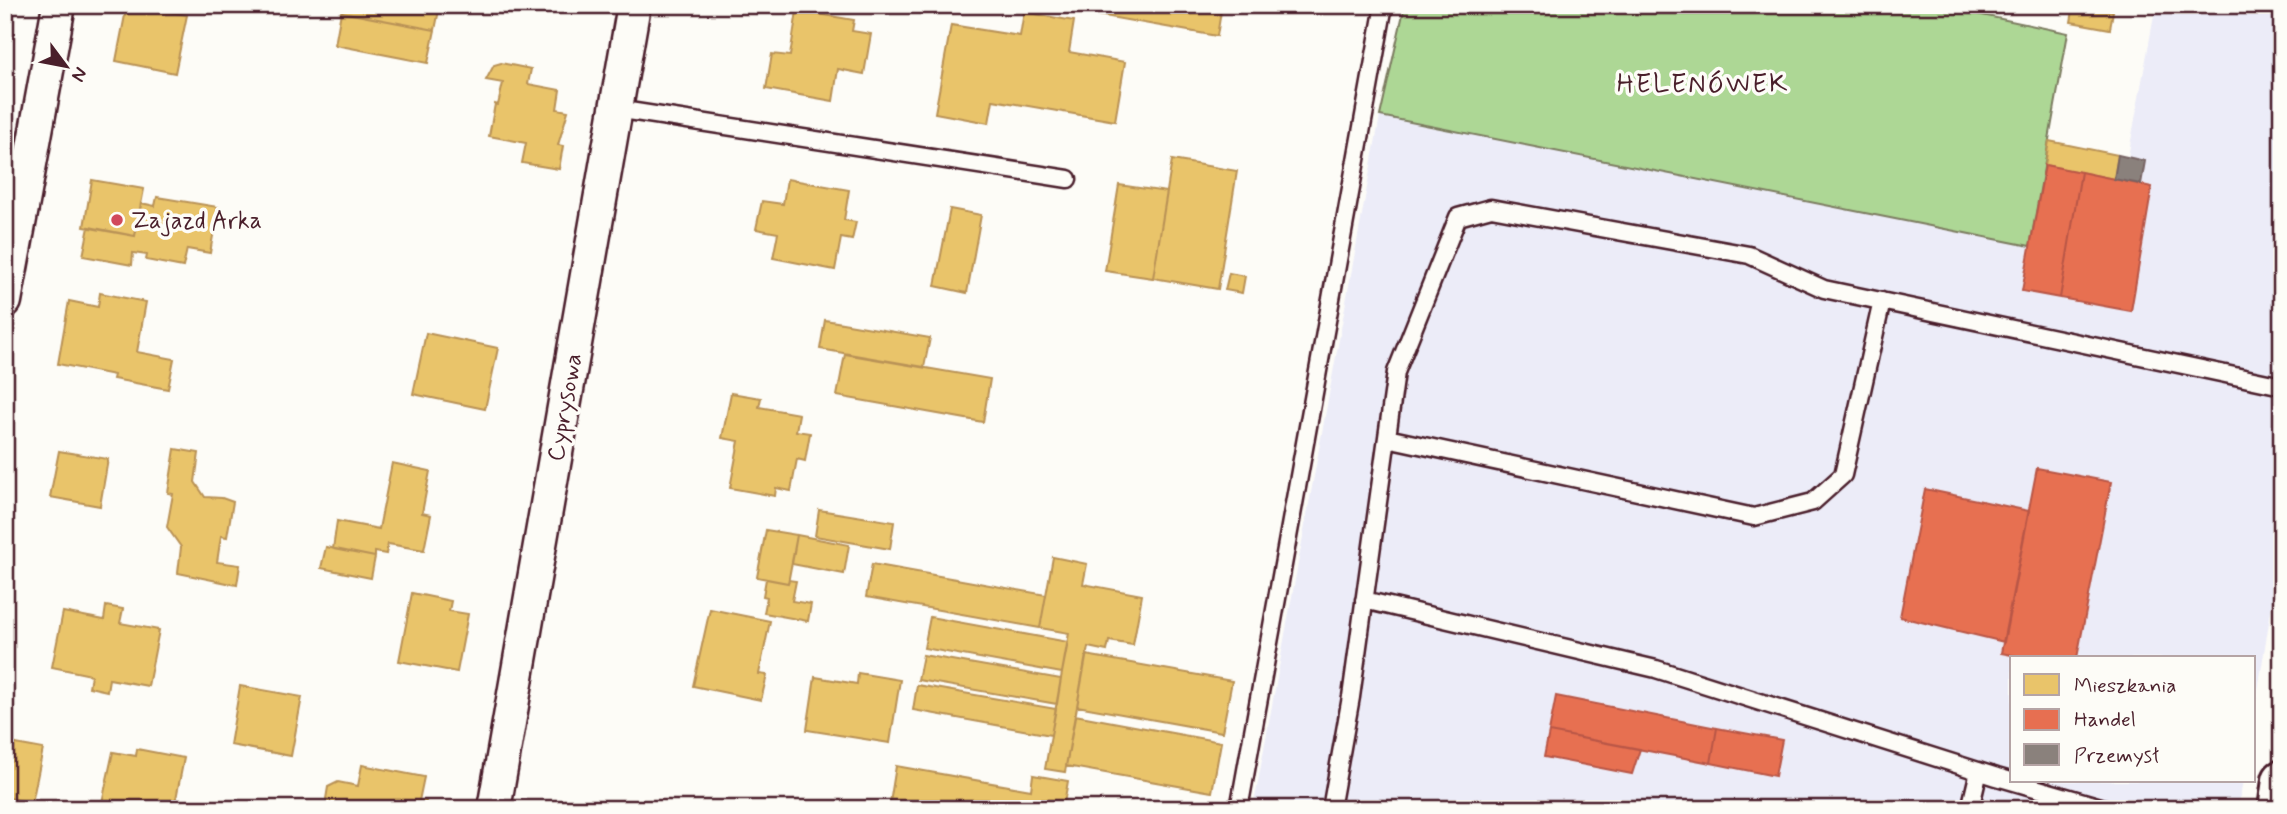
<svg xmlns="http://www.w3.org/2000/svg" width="2287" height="814" viewBox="0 0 2287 814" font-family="Mynerve,sans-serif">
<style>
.built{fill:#ececf8}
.green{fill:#add795;stroke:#7c7b60;stroke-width:2}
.homes{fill:#e9c46a;stroke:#b99257;stroke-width:2}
.shops{fill:#e76f51;stroke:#b85746;stroke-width:2}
.industry{fill:#8a817c;stroke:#776464;stroke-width:2}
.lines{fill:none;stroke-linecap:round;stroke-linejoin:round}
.lane-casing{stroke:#4a1f2b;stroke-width:21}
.street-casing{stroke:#4a1f2b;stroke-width:37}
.secondary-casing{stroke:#4a1f2b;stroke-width:44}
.lane{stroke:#fdfcf7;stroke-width:16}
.street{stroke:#fdfcf7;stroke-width:32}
.secondary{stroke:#fdfcf7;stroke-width:38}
.poi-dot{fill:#d1495b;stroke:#fdfcf7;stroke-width:2.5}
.labels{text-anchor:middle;stroke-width:7;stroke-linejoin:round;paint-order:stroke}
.poi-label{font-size:24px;fill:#4a1f2b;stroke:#fdfcf7;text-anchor:start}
.street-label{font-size:24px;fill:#4a1f2b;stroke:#fdfcf7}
.neighbourhood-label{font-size:26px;letter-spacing:2px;fill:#4a1f2b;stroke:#fdfcf7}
</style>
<rect width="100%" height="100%" fill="#fdfcf7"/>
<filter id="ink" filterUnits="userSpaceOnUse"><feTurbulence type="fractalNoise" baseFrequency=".0143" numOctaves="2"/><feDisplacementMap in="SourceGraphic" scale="14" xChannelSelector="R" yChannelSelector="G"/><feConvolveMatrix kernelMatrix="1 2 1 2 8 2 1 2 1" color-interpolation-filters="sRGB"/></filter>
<g filter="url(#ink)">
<path class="built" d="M2156 5H2282V543L2254 714V658H2012V781H2243L2238 809H1253L1380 116 2030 246 2049 141 2128 157Z"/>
<path class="green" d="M1405 5H1934L2068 33 2030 246 1380 116Z"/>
<path class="homes" d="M127 5 187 15 175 73 116 61Z
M343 5H440L435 30 342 12Z
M1041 5H1106L1104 16Z
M1106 5H1222L1217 36 1104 16Z
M2074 5 2113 11 2110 29 2071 22Z
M807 6 816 7 819 14 854 20 852 31 871 34 864 74 838 69 833 101 766 89 772 54 790 56 797 11H801Z
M341 12 435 30 428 63 335 45Z
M1024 12 1074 21 1069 52 1125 62 1115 121 993 100 989 123 935 113 951 25 1020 36Z
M501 63 531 69 528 84 560 90 557 109 568 111 558 145 563 146 559 169 522 163 526 143 489 136 495 104 498 105 503 83 486 80 494 65Z
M2049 141 2118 155 2114 179 2045 165Z
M1172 160 1237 171 1218 289 1153 278Z
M787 179 849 190 844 220 856 222 852 240 841 238 835 270 773 258 778 233 756 229 762 201 783 204Z
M92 180 144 189 135 236 84 227Z
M1119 185 1167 192 1153 278 1105 271Z
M157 197 218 207 210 253 187 249 183 267 146 260 147 255 133 253 132 265 83 256 89 227 135 236 141 203 155 206Z
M950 209 981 215 967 293 935 286Z
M1229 273 1245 276 1242 293 1225 290Z
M100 293 146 302 137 352 174 359 168 389 113 379 114 375 58 364 69 301 98 307Z
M825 320 930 338 924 367 820 349Z
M426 333 498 348 485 409 413 394Z
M845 354 990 379 983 422 837 396Z
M731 393 761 398 759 407 799 414 796 431 810 433 805 461 797 459 791 491 776 488 775 496 730 488 739 441 722 438Z
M175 449 199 453 195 482 205 497 222 498 233 502 227 537 221 536 217 562 240 565 237 585 178 573 181 547 167 527 173 494 168 493Z
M59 451 108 459 100 506 50 497Z
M392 463 430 471 422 513 431 515 424 550 388 544 386 554 375 552V557L333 549 337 521 379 529Z
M819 510 894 522 890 549 815 536Z
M766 530 797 535 788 583 757 577Z
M797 535 849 545 844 574 792 564Z
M326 547 375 557 371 578 321 568Z
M1053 557 1087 564 1083 584 1142 595 1133 645 1109 641 1107 651 1088 647 1065 772 1045 769 1069 633 1040 628Z
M872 564 1046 595 1040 628 866 597Z
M766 579 788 583 789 580 796 581 792 601 811 604 808 621 764 613 767 597 763 596Z
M412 593 451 601 449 611 468 614 457 672 399 661Z
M106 606 123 609 120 623 159 630 148 686 109 679 107 691 89 687 91 675 52 667 63 612 104 620Z
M710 609 770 621 759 674 767 675 761 700 693 686Z
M930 617 1068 642 1062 673 924 648Z
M923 655 1061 679 1057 704 918 680Z
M1086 655 1232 681 1222 732 1077 706Z
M858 673 900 680 890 743 807 730 815 677 857 684Z
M917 685 1056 709 1051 735 913 710Z
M240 686 302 697 291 756 230 745Z
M1075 715 1221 742 1212 792 1066 766Z
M5 742 43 749 32 803 5 797Z
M137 749 184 758 174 809H112L101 807 113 752 136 756Z
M362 765 424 777 419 801H426L425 805 428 809 333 808 326 799 328 787 338 782 358 786Z
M896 766 1031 790 1033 775 1068 781 1063 809H889Z"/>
<path class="shops" d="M2045 165 2081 172 2060 298 2022 291Z
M2081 172 2152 187 2131 311 2060 298Z
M2037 468 2111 482 2077 658H2027L2001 653Z
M1925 489 2029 511 2004 642 1900 617Z
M1556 696 1717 728 1711 763 1549 732Z
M1717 728 1782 740 1775 776 1711 763Z
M1549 732 1640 749 1632 774 1544 757Z"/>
<path class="industry" d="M2118 155 2145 161 2141 184 2114 179Z"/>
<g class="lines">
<defs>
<path id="lane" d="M616 109 1068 179
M1387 438 1754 517 1813 502 1843 475 1882 301
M1364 600 1656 669 1997 777 2108 809
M1239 809 1384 5
M1331 809 1351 697 1396 372 1458 217 1491 208 1749 255 1824 289 2282 386
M1970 809 1979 771"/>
<path id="street" d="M5 301 59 5
M494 809 634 5"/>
<path id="secondary" d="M2278 809 2282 780"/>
</defs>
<use href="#lane" class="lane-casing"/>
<use href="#street" class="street-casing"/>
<use href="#secondary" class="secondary-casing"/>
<use href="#lane" class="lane"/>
<use href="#street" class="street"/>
<use href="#secondary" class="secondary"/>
</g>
</g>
<circle class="poi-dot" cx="117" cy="220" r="7"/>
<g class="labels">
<g class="poi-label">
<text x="131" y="228">Zajazd Arka</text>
</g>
<g class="street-label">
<text transform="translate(564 407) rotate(-80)" y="8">Cyprysowa</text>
</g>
<g class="neighbourhood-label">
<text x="1703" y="92">HELENÓWEK</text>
</g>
</g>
<rect width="2287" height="814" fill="none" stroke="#fdfcf7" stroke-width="28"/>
<rect x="14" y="14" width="2259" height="786" fill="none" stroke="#4a1f2b" stroke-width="2.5" filter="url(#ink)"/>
<rect x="2010" y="656" width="245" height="126" fill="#fdfcf7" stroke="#b5a4a5" stroke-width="2"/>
<rect x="2024" y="674" width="35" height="21" fill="#e9c46a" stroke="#b5a4a5" stroke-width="2"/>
<text x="2074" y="692" font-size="21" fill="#4a1f2b">Mieszkania</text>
<rect x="2024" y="709" width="35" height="21" fill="#e76f51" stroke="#b5a4a5" stroke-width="2"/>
<text x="2074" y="726" font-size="21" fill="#4a1f2b">Handel</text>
<rect x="2024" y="744" width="35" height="21" fill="#8a817c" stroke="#b5a4a5" stroke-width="2"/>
<text x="2074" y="762" font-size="21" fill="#4a1f2b">Przemysł</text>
<g transform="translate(66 66) rotate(122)" stroke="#fdfcf7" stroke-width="5" paint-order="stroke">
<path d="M0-5L12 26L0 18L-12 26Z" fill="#4a1f2b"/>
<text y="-10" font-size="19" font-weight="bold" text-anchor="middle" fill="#4a1f2b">N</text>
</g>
</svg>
